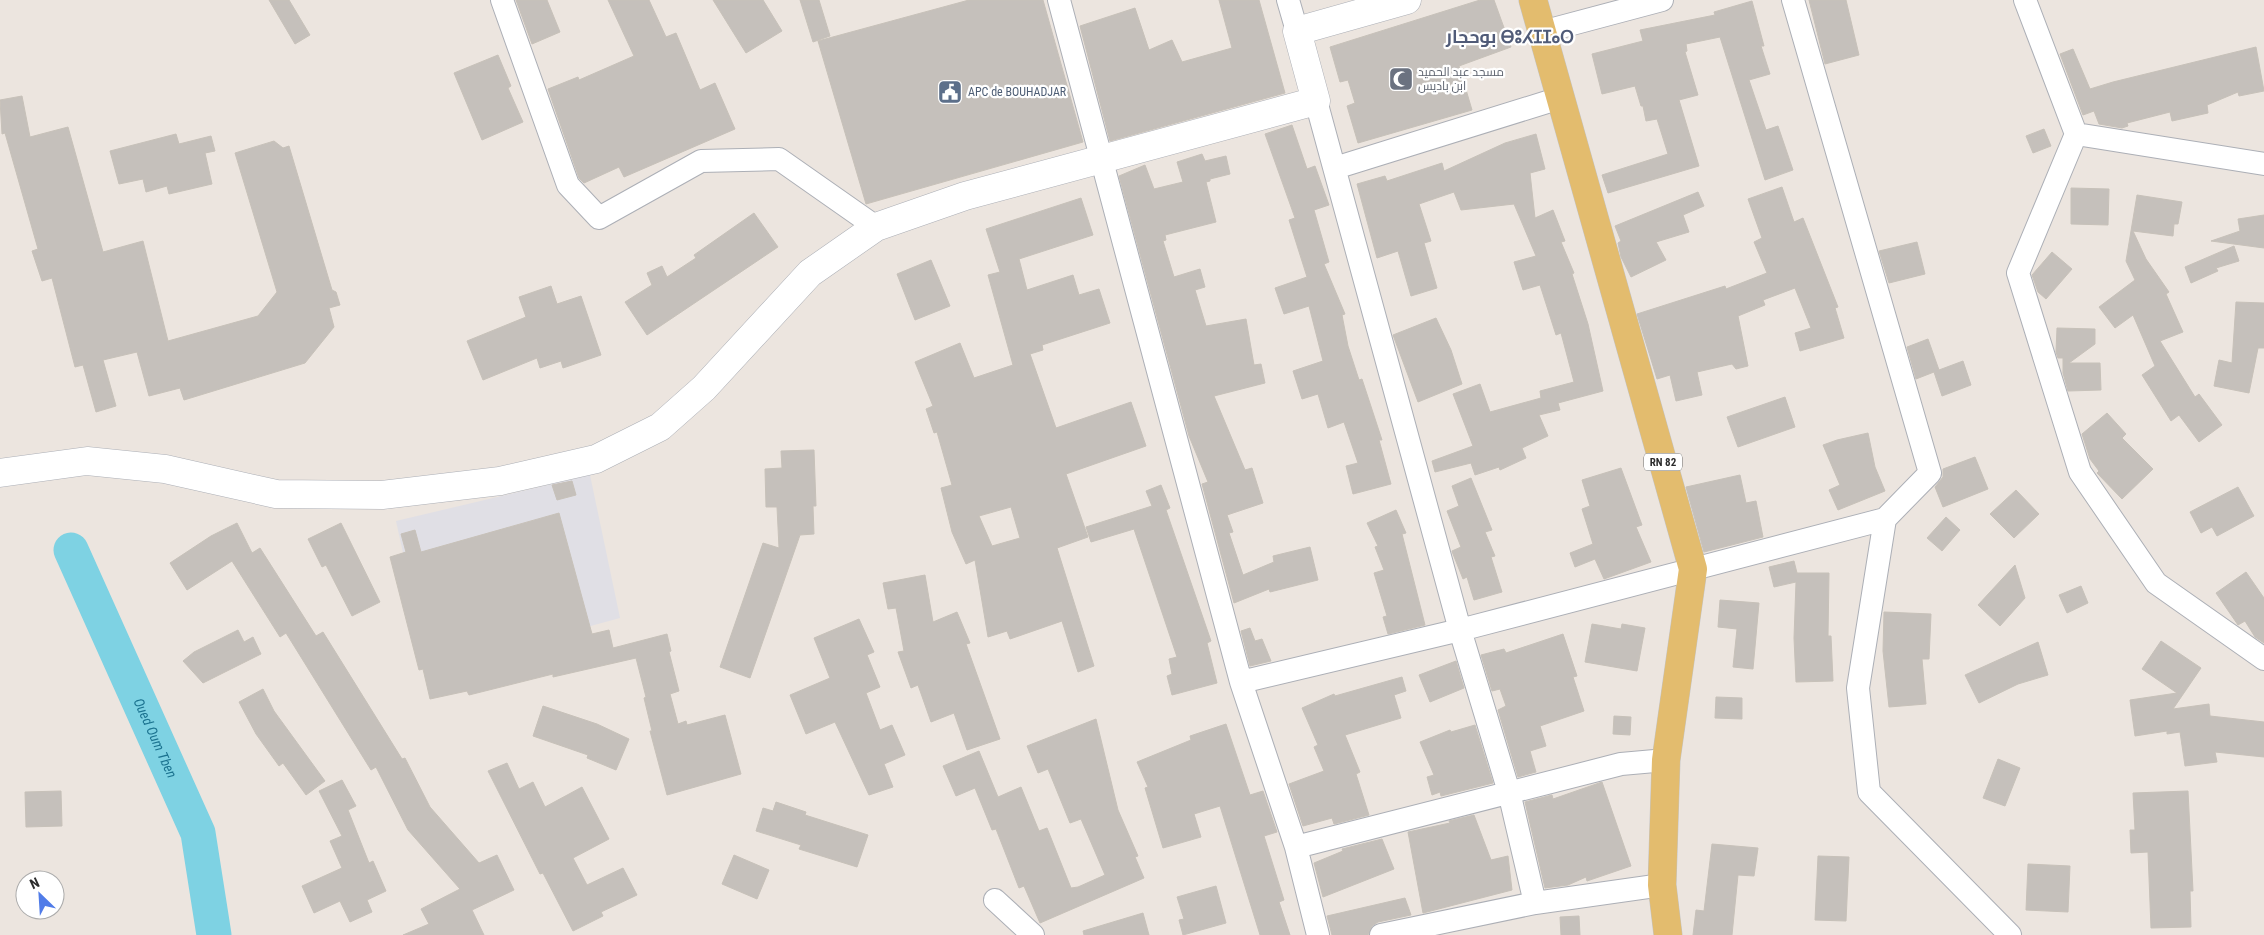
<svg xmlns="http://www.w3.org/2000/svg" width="2264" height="935" viewBox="0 0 2264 935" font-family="'Roboto Condensed',Cairo,'Noto Sans Tifinagh',sans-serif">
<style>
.industrial{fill:#e0dfe5}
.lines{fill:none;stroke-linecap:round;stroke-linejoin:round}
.river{stroke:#7ed2e3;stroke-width:35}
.building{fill:#c5c0bb;stroke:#c7c1b9;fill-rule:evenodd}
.street-casing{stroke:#acafb6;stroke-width:24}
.secondary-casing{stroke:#acafb6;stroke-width:29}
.primary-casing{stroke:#c4c4c4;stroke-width:29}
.street{stroke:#fff;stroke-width:22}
.secondary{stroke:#fff;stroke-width:28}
.primary{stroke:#e3bc6e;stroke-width:28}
.labels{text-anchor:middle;stroke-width:4.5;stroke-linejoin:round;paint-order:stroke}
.shield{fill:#fff;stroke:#6b6b6b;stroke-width:1}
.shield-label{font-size:11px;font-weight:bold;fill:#2c2c2c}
.worship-label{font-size:12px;fill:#5b616d;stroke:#fff;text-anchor:start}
.service-label{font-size:12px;fill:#4e5e75;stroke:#fff;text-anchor:start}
.water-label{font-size:14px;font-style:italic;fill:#1c7390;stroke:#fff}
.district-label{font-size:18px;font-weight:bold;fill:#505b78;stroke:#fff}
</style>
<rect width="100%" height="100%" fill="#ece5df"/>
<path class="industrial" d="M590 475 620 618 429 670 396 521Z"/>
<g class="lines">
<path class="river" id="s1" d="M71 550 198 833 214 935"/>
</g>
<path class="building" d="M269 0H289L310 35 295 44Z
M516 0H547L560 32 532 44Z
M608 0H649L666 37 676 33 700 90 715 83 735 129 624 177 619 167 584 183 579 178 548 89 578 77 579 80 634 56Z
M713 0H763L782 31 746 53Z
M800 0H819L830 36 813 42Z
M969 0H1043L1083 142 866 204 818 41Z
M1219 0H1259L1285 93 1110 141 1080 26 1135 8 1149 50 1172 40 1182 62 1232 48Z
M1480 0H1494L1511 47 1459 66 1472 110 1358 143 1347 106 1355 103 1348 80 1340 82 1330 47Z
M1809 0H1846L1859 55 1825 64Z
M1752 1 1764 46H1761L1770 74 1749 80 1766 130 1778 126 1793 170 1765 180 1720 37 1686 44 1687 51 1685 52 1698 95 1679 100 1699 166 1608 193 1602 175 1668 154 1657 119 1646 121 1643 106H1641L1635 86 1602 94 1592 54 1643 41 1640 30 1715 15 1714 12Z
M2256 47 2264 91 2239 96 2238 92 2207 105 2208 113 2172 121 2170 112 2127 123 2128 126 2122 128 2099 124 2094 111 2083 115 2060 54 2073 49 2090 89 2113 82Z
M498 55 511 86 508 88 523 122 482 140 454 73Z
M22 96 30 137 68 127 103 252 143 241 168 341 258 316 277 292 235 153 274 141 283 148 289 146 332 290 336 292 340 305 329 308 334 327 305 363 184 400 180 388 149 396 137 352 103 360 116 406 96 412 83 365 75 367 52 278 42 281 32 251 38 249 5 133 2 134 0 100Z
M1292 125 1307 169 1315 166 1329 205 1314 210 1329 262 1324 264 1345 314 1342 315 1348 346 1359 380 1362 379 1382 440H1379L1391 484 1353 494 1346 466 1358 463 1344 422 1328 428 1318 394 1302 399 1293 371 1323 361 1309 306 1284 314 1275 288 1307 277 1289 220 1295 218 1265 134Z
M2044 129 2051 146 2033 153 2026 136Z
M176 134 179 144 211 136 215 151 205 153 212 184 169 194 167 186 146 192 143 179 119 184 110 151Z
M1536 134 1545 169 1530 173 1535 218 1553 210 1565 241 1561 242 1574 273 1572 274 1588 324 1603 391 1558 403 1560 410 1539 415 1548 436 1522 448 1526 458 1500 470 1499 467 1475 475 1471 463 1435 472 1432 461 1473 446 1453 394 1480 384 1490 412 1541 398 1540 391 1574 382 1561 333 1556 335 1540 285 1523 290 1514 262 1536 256 1514 204 1461 210 1454 192 1419 204 1431 241 1424 243 1437 288 1411 296 1398 251 1377 258 1357 184 1385 176 1387 181 1442 163 1444 171 1505 143Z
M1202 154 1205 161 1226 156 1230 174 1210 179V181L1206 182 1216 222 1165 235 1166 240 1163 241 1174 277 1200 269 1205 287 1195 290 1206 326 1246 319 1254 365 1261 364 1265 383 1214 396 1245 470 1252 468 1263 503 1227 515 1233 532 1229 533 1243 575 1274 562 1273 556 1310 547 1318 580 1270 592 1269 589 1234 603 1202 484 1208 482 1189 436 1119 176 1145 165 1154 189 1183 182 1177 162Z
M1782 187 1794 222 1803 218 1838 307 1835 308 1844 338 1800 351 1795 333 1811 328 1795 288 1763 300 1765 305 1738 316 1748 366 1736 369 1732 364 1697 372 1702 395 1676 401 1670 375 1657 379 1637 314 1725 286 1726 289 1767 273 1754 242 1762 238 1748 199Z
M2071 188 2109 189 2108 225 2071 224Z
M1698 192 1704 206 1683 215 1689 232 1656 242 1666 260 1631 277 1621 257 1618 243 1621 241 1615 226Z
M2137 195 2182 202 2178 224H2174L2173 236 2133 231 2146 259 2169 292 2166 294 2183 332 2160 341 2195 397 2199 394 2222 425 2199 442 2179 415 2171 421 2142 375 2155 366 2133 315 2115 328 2099 307 2135 280 2126 261Z
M1081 198 1093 235 1019 259 1027 290 1073 275 1079 295 1099 289 1110 323 1042 345 1043 350 1030 354 1056 428 1131 402 1146 446 1066 474 1088 537 1057 548 1094 666 1078 672 1062 621 1010 639 1007 631 988 637 975 560 966 564 952 532 941 488 952 485 937 432 934 433 926 409 933 406 915 362 960 343 974 378 1013 365 988 275 1000 272 986 229ZM1011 507 1020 538 992 546 979 516Z
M754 213 778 247 647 335 625 302 652 285 647 273 662 266 667 277 696 258 694 255Z
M2264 215V248L2211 241 2240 231 2238 219Z
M1917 242 1925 274 1889 283 1879 251Z
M2234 246 2239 261 2216 268 2218 271 2191 283 2185 267Z
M2052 252 2072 269 2046 299 2038 292 2032 275Z
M931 260 950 306 915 320 897 274Z
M551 286 557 304 581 296 601 355 563 368 561 361 540 368 537 358 483 380 467 341 526 317 519 297Z
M2236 302 2264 303V348H2258L2249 393 2214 386 2219 360 2232 363Z
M1436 318 1451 350 1462 384 1418 402 1393 335Z
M2057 328 2095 329V344L2069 363H2100L2101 390 2068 391 2063 373V358H2058L2056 352Z
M1928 339 1939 370 1963 361 1971 385 1942 396 1934 372 1916 379 1907 347Z
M1785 397 1795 427 1738 447 1727 417Z
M2107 413 2126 434 2122 438 2153 469 2122 499 2097 473 2099 471 2090 459 2082 434Z
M1868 433 1875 467 1885 491 1838 510 1829 490 1840 485 1823 445 1837 440Z
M814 450 816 506H813L814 534 800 535 750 678 720 667 763 543 779 548 777 507H766L765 469 782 468 781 451Z
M1975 457 1988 489 1943 507 1935 487 1943 477V469Z
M1621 468 1642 525 1636 527 1651 562 1604 579 1595 559 1575 567 1570 553 1593 544 1582 509 1590 506 1582 480Z
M1740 475 1746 503 1756 501 1763 537 1704 552 1686 487Z
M1471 478 1492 530 1485 532 1495 556 1491 557 1502 592 1474 600 1467 577 1463 579 1453 554 1452 551 1461 547 1447 511 1459 506 1452 486Z
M572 481 576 495 557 500 552 485Z
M1161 485 1170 508 1166 510 1211 641 1207 643 1217 683 1172 695 1167 676 1172 674 1169 659 1177 657 1134 529 1091 542 1086 527 1152 506 1146 491Z
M2238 487 2254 516 2217 536 2212 527 2201 533 2190 512Z
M2016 490 2039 514 2014 538 1990 514Z
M1396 510 1406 533 1402 534 1425 625 1388 634 1383 617 1387 616 1374 573 1384 570 1375 547 1378 546 1367 523Z
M559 513 592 634 609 630 613 648 667 634 671 651 669 652 679 691 670 694 678 724 686 721 687 725 725 715 741 774 667 795 650 731H652L644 698 646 697 636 658 553 677V674L469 695 467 691 430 699 423 669 419 670 390 557 406 552 401 534 415 530 421 552Z
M1946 517 1960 530 1942 551 1927 538Z
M237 523 252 553 260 548 316 636 323 632 402 759 405 758 430 807 479 863 497 855 514 890 472 910 484 935H403L429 924 421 909 460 889 408 830 376 767 371 770 286 633 280 637 232 561 187 590 170 563 211 536Z
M341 523 380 602 352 616 326 565 322 567 308 539Z
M1794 561 1797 573H1829L1828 636H1831L1833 681 1796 682 1794 638 1796 582 1774 587 1769 567Z
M2015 565 2025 598 2000 626 1978 605Z
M2246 572 2264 598V643L2255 637 2245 621 2238 625 2216 593Z
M925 575 933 622 957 612 970 643 966 644 1000 739 967 750 954 713 931 722 918 685 911 688 898 652 904 651 896 608 888 609 883 583Z
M2081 586 2088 603 2067 613 2059 595Z
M1720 600 1759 603 1753 669 1733 667 1737 629 1718 627Z
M1884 612 1931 614 1929 659H1922L1926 704 1889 707 1883 651Z
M859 619 874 652 867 655 880 687 866 693 880 730 892 725 905 755 884 764 893 787 869 795 835 722 806 734 790 695 830 678 814 638Z
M1592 624 1621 629 1622 624 1645 628 1637 671 1585 662Z
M1250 628 1255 641 1262 639 1271 661 1250 666 1241 631Z
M238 630 244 642 253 637 261 654 203 683 183 661 194 652Z
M1563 634 1577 676 1573 677 1584 711 1540 726 1546 746 1530 751 1536 772 1518 777 1498 710 1506 706 1500 689 1492 691 1481 655 1504 649 1506 653Z
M2161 641 2201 668 2173 709 2209 704 2210 716 2264 722V757L2215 752 2217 762 2185 766 2180 732 2167 734V731L2135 736 2130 700 2177 693 2142 669Z
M2038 642 2048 675 2018 684 1979 703 1965 675Z
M1456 661 1464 688 1430 702 1419 675Z
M1402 677 1406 691 1394 695 1401 718 1345 735 1360 772 1356 774 1369 815 1334 824 1332 818 1303 826 1289 784 1324 771 1314 747 1318 745 1302 708 1334 694 1335 696Z
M263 689 274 711 325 781 306 795 283 763 279 766 256 734 239 702Z
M1716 697 1742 698V719L1715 718Z
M543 706 597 724 629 739 616 770 587 758 588 755 533 736Z
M1614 716 1631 717 1630 735 1613 734Z
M1096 719 1118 810 1138 856 1135 857 1144 878 1040 923 1024 886 1019 888 996 829 992 830 975 788 956 796 943 766 979 751 998 797 1021 787 1039 831 1047 828 1071 888 1078 887 1105 875 1081 819 1070 823 1048 769 1038 773 1027 746Z
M1226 724 1250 795 1263 791 1277 832 1264 836 1284 900 1279 902 1290 935H1260L1220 806 1194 814 1201 837 1163 848 1145 788 1148 787 1137 762 1191 740 1190 736Z
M1475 725 1493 783 1441 796 1440 792 1432 795 1427 777 1434 775 1420 742 1450 730 1451 732Z
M1998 759 2020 768 2005 806 1983 798Z
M507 763 519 789 533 782 545 807 582 787 609 839 573 858 587 885 623 868 637 895 601 912 603 916 573 931 543 873 540 874 488 771Z
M342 780 356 806 348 810 369 863 373 861 386 891 367 900 372 912 350 922 340 901 314 913 302 886 342 868 330 841 342 836 319 791Z
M1602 782 1631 866 1587 881 1586 877 1568 885 1545 888 1525 802 1552 795 1553 799Z
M61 791 62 826 26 827 25 792Z
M2188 791 2193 891H2190L2191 927 2151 928 2148 852 2131 853 2130 830H2135L2133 793Z
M776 802 806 812 805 815 868 835 857 867 799 849 801 845 756 831 763 808 773 811Z
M1474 815 1491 860 1508 856 1512 890 1423 913 1408 832 1450 823 1449 821Z
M1382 839 1394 869 1323 897 1314 863 1343 851 1342 849Z
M1712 844 1758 848 1754 876 1738 875 1732 935H1693L1696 910 1704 911Z
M734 855 769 870 757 899 722 884Z
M1818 856 1849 857 1846 921 1815 920Z
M2028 864 2070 866 2068 912 2026 910Z
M1216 886 1226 923 1183 935 1179 920 1184 919 1177 897Z
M1405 898 1411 915 1378 922 1372 926 1368 935H1332L1327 916Z
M1143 913 1149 935H1084L1083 931Z
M1579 916 1580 935H1561L1560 917Z"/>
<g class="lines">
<defs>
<path id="street" d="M502 0 568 185 599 218 701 161 779 159 876 227
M1059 0 1241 682 1296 847 1318 935
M1288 0 1297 31
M2025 0 2076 134 2264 164
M1542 32 1662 0
M1316 101 1460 630 1509 792 1535 903
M2076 134 2018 273 2080 472 2156 583 2264 659
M1335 168 1560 98
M1885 519 1858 688 1869 792 2010 935
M1241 682 1460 630 1885 519 1930 473 1793 0
M1296 847 1621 764 1666 760
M995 900 1033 935
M1381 935 1535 903 1662 885"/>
<path id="secondary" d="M0 473 87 461 165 469 276 494 382 495 500 481 596 459 660 427 704 388 810 273 876 227 965 196 1316 101 1297 31 1407 0"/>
<path id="primary" d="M1533 0 1693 569 1666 760 1662 885 1668 935"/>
</defs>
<use href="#street" class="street-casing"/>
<use href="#secondary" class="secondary-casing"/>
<use href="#primary" class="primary-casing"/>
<use href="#street" class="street"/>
<use href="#secondary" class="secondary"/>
<use href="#primary" class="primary"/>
</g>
<defs>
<symbol id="mosque-square" viewBox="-11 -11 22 22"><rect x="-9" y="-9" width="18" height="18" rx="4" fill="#6b7280" stroke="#fff"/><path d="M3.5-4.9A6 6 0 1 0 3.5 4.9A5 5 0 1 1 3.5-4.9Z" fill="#fff"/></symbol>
<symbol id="civic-square" viewBox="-11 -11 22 22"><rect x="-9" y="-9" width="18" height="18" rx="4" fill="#5c6f8a" stroke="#fff"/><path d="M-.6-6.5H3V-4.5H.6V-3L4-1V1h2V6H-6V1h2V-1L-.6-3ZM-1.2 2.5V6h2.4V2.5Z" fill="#fff"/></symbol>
</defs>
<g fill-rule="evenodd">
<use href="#mosque-square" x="1387" y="65" width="28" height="28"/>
<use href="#civic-square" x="936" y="78" width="28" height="28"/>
</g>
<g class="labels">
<rect class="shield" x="1644" y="453.5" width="38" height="17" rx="4"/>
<g class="shield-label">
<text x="1663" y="466">RN 82</text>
</g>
<g class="worship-label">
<text x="1418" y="76">مسجد عبد الحميد<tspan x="1418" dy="14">ابن باديس</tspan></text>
</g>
<g class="service-label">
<text x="968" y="96">APC de BOUHADJAR</text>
</g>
<g class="water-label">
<text dy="5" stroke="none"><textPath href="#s1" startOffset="206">Oued Oum Tben</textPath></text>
</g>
<g class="district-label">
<text x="1510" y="43">بوحجار ⴱⵓⵃⵊⵊⴰⵔ</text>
</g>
</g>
<g transform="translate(40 895) rotate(335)"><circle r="24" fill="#ffffff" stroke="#ababab"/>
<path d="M0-4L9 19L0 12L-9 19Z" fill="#517ce8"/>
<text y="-8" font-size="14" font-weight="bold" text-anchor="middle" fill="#2c2c2c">N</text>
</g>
</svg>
